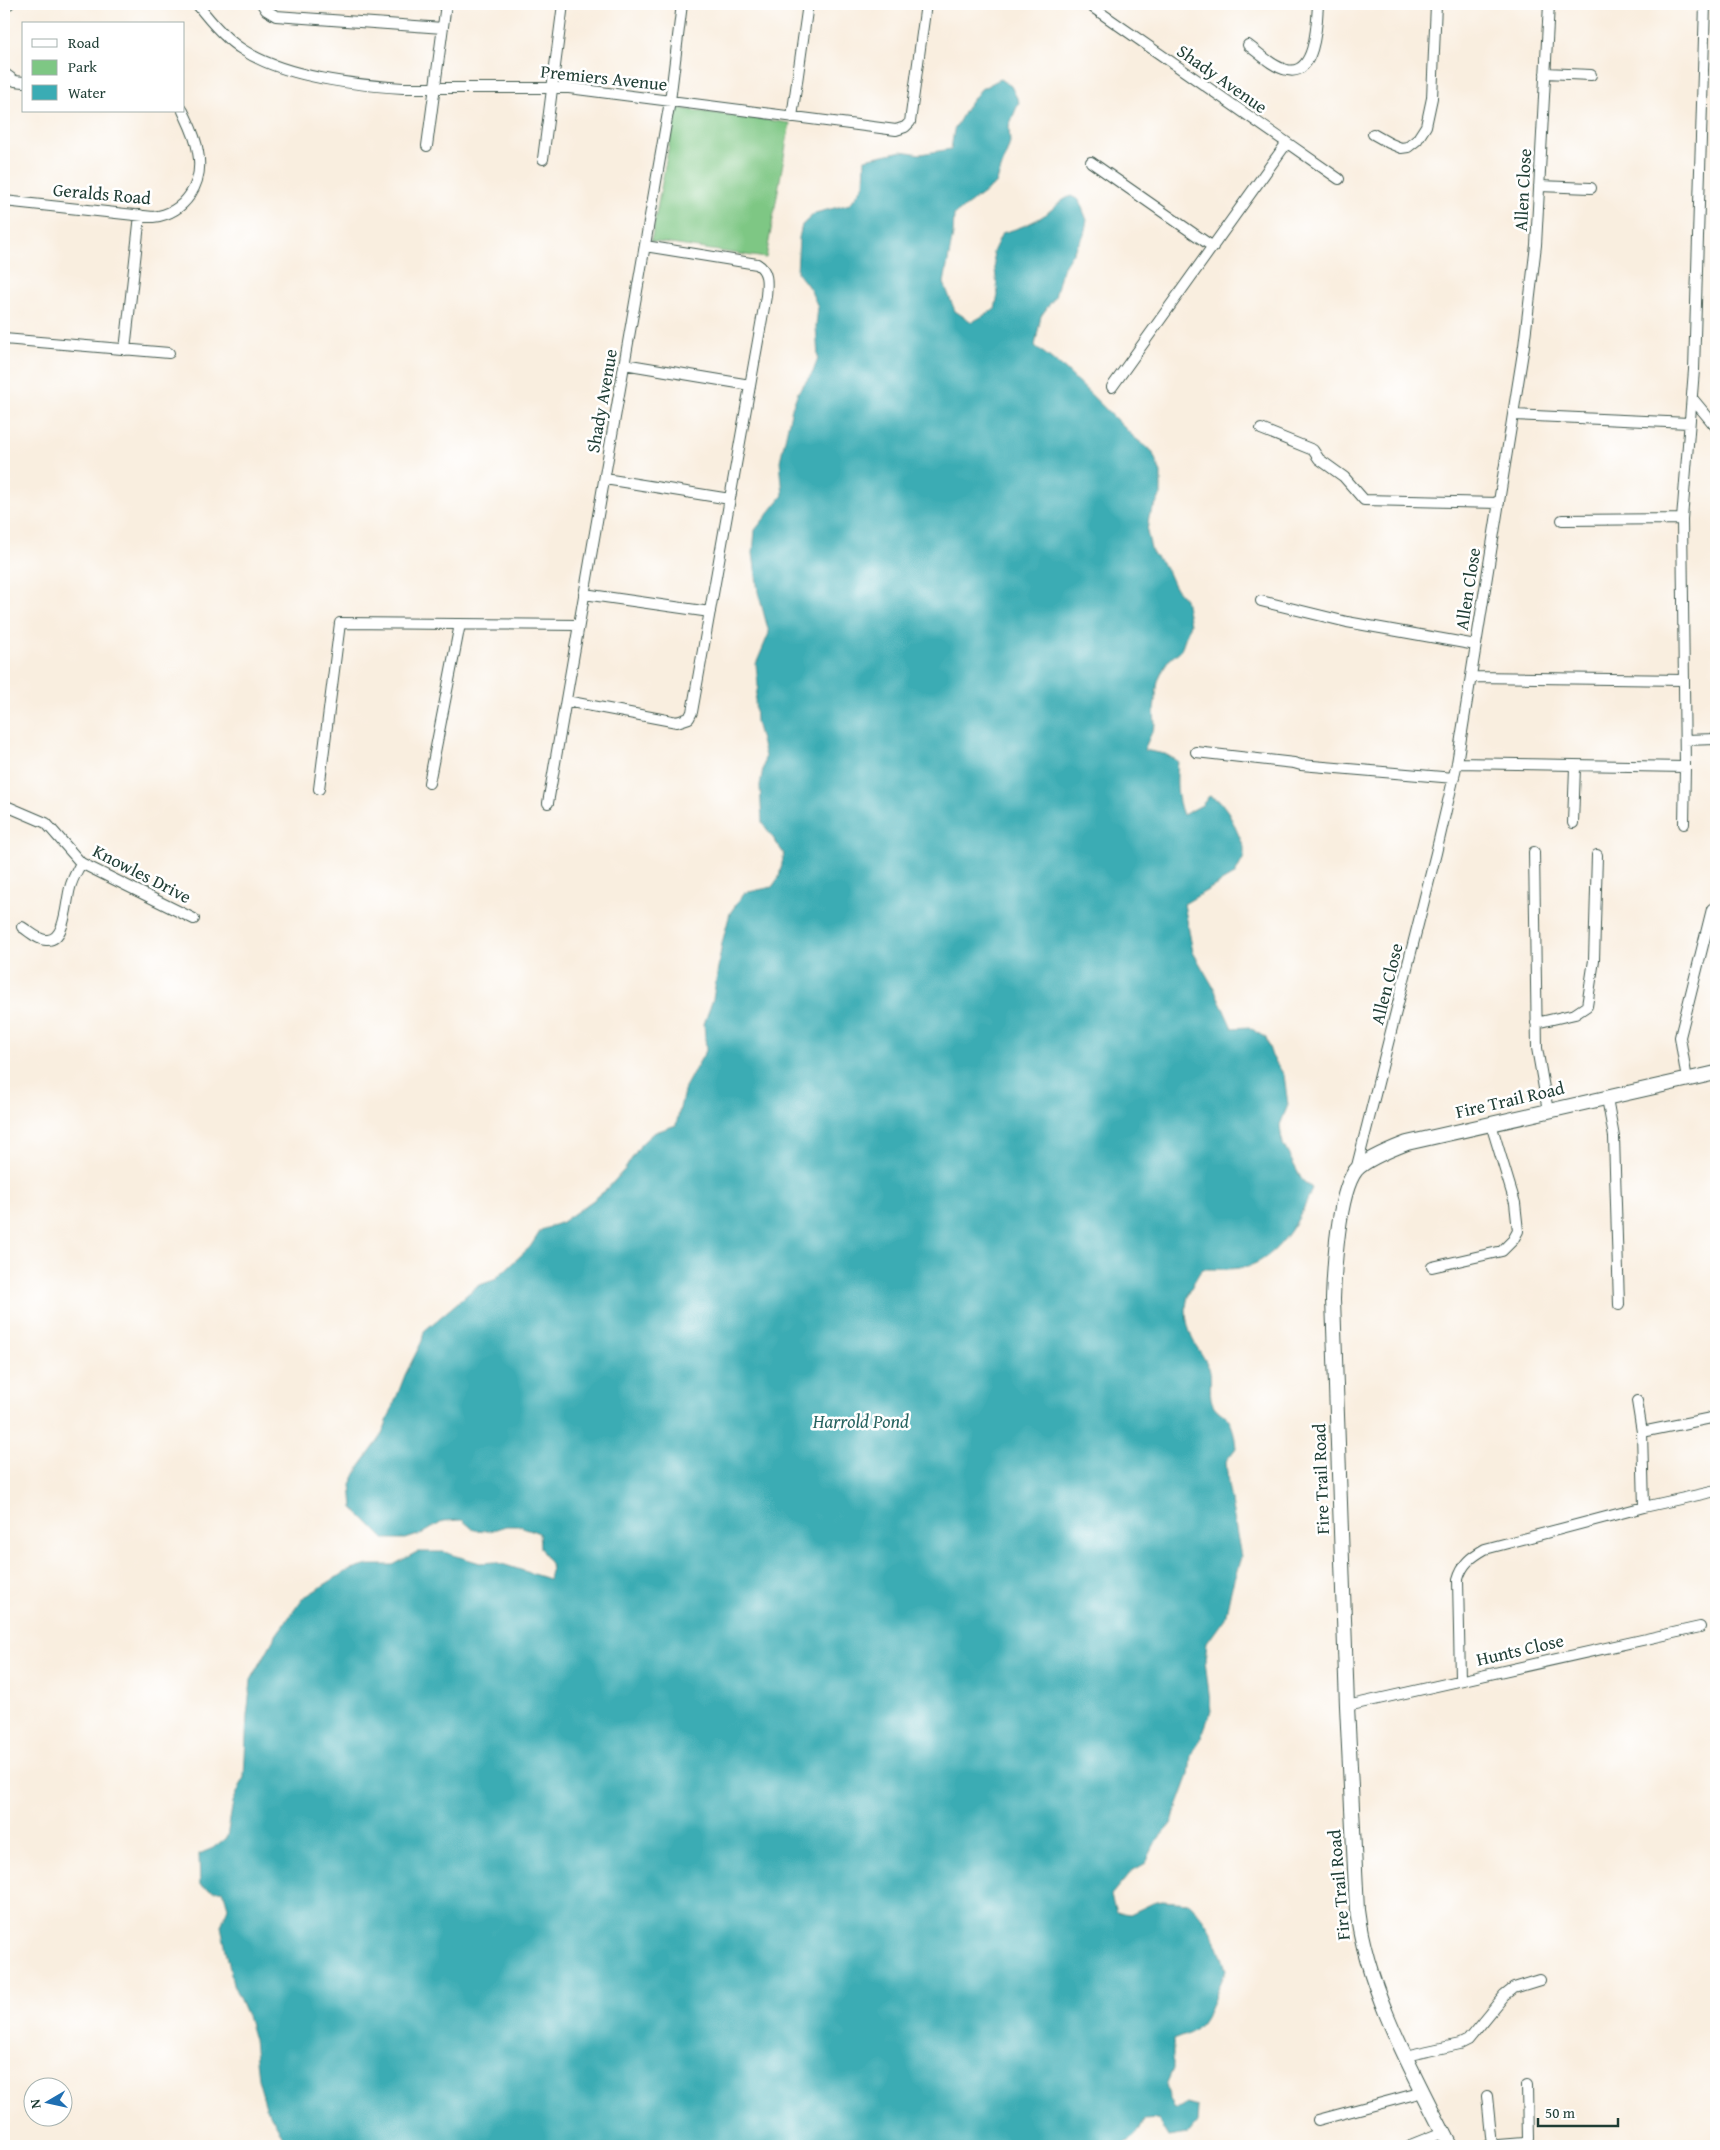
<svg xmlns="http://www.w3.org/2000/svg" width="1720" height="2150" viewBox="0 0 1720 2150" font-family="'Gentium Book Plus',serif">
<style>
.green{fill:#7ec784;stroke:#4e825c}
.water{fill:#3aacb4;stroke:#2c7474}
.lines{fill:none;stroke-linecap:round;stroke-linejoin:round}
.street-casing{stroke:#40584e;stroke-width:12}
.secondary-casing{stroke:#40584e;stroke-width:16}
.street{stroke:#fff;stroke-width:10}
.secondary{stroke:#fff;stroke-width:14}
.labels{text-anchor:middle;stroke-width:5;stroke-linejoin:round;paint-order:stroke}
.street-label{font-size:18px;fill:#1f3d34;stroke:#fff}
.water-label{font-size:19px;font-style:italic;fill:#286461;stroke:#fff}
</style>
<rect width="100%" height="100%" fill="#fff"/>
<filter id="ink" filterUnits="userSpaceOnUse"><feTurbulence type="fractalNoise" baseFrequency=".02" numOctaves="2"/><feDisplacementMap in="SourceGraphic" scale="10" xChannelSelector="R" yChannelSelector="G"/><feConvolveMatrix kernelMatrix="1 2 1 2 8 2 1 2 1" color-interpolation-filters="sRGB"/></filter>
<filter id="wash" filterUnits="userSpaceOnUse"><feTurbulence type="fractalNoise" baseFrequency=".0096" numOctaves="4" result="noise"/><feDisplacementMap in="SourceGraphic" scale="20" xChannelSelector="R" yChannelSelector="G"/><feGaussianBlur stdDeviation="1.12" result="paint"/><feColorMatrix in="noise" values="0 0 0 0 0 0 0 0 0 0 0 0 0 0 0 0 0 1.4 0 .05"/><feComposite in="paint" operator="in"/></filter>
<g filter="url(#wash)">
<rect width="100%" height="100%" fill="#f9eedf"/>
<path class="green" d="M676 108 790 123 766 258 651 241Z"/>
<path class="water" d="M1000 79 1011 86 1019 102 1009 126 1010 143 996 184 954 215 953 234 944 283 955 311 972 322 995 309 998 295 993 252 1002 233C1017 229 1033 223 1046 214 1055 207 1061 200 1071 196L1079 200 1087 220 1084 235 1062 270 1055 297 1041 316 1035 346 1066 370 1135 438 1152 451 1161 473V495L1149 516 1147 532 1152 552 1166 568 1174 586 1185 599 1190 624 1181 650 1167 662 1158 681 1154 710 1155 725 1144 750 1165 754 1178 761C1176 781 1176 797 1183 815L1202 805 1209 796 1220 801 1229 813 1244 847V857L1235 874 1184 904 1193 952 1214 988 1232 1028 1249 1027 1266 1038 1272 1056 1284 1075 1288 1105 1280 1125 1282 1142 1302 1180 1312 1188C1302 1218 1277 1260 1245 1267 1231 1270 1216 1269 1202 1269 1186 1293 1181 1309 1192 1338 1196 1348 1205 1357 1209 1368 1213 1380 1207 1395 1214 1406 1217 1411 1224 1414 1228 1419 1234 1428 1235 1438 1236 1448L1226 1461 1228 1484 1241 1557 1231 1590 1225 1618 1207 1643 1205 1660 1211 1711 1201 1738 1191 1755 1189 1775 1171 1824 1158 1839 1146 1863 1132 1871 1111 1896 1116 1912 1130 1914 1153 1903 1162 1901 1190 1903C1209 1922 1219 1944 1226 1970 1218 1985 1209 2019 1195 2030 1190 2034 1180 2037 1173 2040V2069L1166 2085 1170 2099 1175 2110 1187 2104 1198 2107 1197 2123 1188 2134 1169 2137 1158 2119 1144 2120C1140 2134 1132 2139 1120 2146H288L266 2107 258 2079 254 2040 247 2016 233 1984 221 1926 228 1907 223 1890 213 1891 200 1885 199 1854 213 1848 227 1837 233 1802 244 1777 247 1716 251 1680 276 1635 303 1598 345 1572 368 1565H393L417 1552H444L480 1563 496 1562 549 1579 552 1567 540 1548 539 1533 520 1526H506L490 1531 474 1530 462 1520 444 1521 424 1533 406 1539H384L353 1508 351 1484 360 1466 381 1437 405 1375 422 1341 424 1331 477 1286 494 1280 530 1247 541 1230 562 1222 592 1201 607 1189 625 1169 641 1144 653 1133 676 1125 685 1087 706 1050 704 1024 713 999 722 943 730 913 744 893 772 887 779 877 784 854 762 822 760 786 765 756 756 722 755 700 758 686 756 664 769 633 758 592 753 553 755 530 783 495 780 461 792 408 798 392 813 372 818 358 816 326 818 307 810 289 797 272 799 238 802 225 815 213 850 204 864 185 865 159 902 151 920 154 951 149 954 130 967 107 981 89Z"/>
</g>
<g filter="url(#ink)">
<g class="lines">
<defs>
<path id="street" d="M197 4C210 21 225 39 243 50 284 77 355 85 403 88H569L896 130 905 127 910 122 926 4
M262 4 266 10 276 16 443 28
M1088 4 1339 179
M4 5 9 4
M1248 45C1260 54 1273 67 1287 70 1316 77 1317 21 1318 4
M4 73 15 81 24 82
M1545 73 1591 75
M792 117 808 4
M1373 134 1389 143 1401 148 1408 147 1417 140 1426 126 1432 98 1436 4
M427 146 446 4
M543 159 563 4
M1091 162 1213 247
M1539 186 1591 188
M4 201 153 217C186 213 204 183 198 152 196 137 189 124 183 111
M4 339 169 353
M125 350 140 215
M624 364 750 385
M1112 387 1286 144
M1692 398 1716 427
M1513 415 1689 423
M1261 429 1313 450 1319 459 1344 477 1364 500 1499 503
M605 479 730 499
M1562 520 1682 519
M584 594 710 612
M1261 601 1347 622 1476 645
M1471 677 1684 680
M566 701 677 722 689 718 692 712 766 296C767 284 769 271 757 264L645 246
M1685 740 1716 739
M1196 752 1294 763 1301 765 1454 778
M1457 763 1685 767
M429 783 460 624
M319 789 340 623 579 625
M548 803 670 101 682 4
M4 805 46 823 81 863 194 919
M1573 823 1575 767
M1684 824 1685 767 1682 519 1694 370 1705 4
M1534 852 1537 1048 1548 1111
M22 927C29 931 38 940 46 940 66 942 66 901 70 888 72 879 77 871 81 863
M1536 1023 1575 1014 1587 1006 1594 960 1597 855
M1687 1080 1680 1037 1712 909 1716 906
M1607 1098 1614 1137 1619 1305
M1356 1170 1436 853 1457 763 1524 346 1536 245 1549 4
M1432 1267 1502 1251 1513 1240 1518 1231 1515 1203 1491 1124
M1637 1401 1642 1432
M1644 1507 1642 1432 1716 1417
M1460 1680 1458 1579C1462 1564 1471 1557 1485 1549L1644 1507 1716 1491
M1347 1706 1700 1627
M1405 2056 1460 2044 1468 2040 1504 1996 1514 1988 1540 1980
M1487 2096 1492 2146
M1318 2120 1423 2092
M1408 2146 1443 2132
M1487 2146 1524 2143 1528 2140 1527 2086"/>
<path id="secondary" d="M1450 2146C1414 2074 1367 1991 1357 1910L1347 1706 1333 1299C1334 1270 1338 1193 1356 1170 1365 1160 1394 1148 1407 1143L1716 1073"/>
</defs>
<use href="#street" class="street-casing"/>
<use href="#secondary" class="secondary-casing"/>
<use href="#street" class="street"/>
<use href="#secondary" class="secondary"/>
</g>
</g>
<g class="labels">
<g class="street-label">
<text transform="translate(604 78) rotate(6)" y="6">Premiers Avenue</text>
<text transform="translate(1222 79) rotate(35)" y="6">Shady Avenue</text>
<text transform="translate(1523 190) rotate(-87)" y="6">Allen Close</text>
<text transform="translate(102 194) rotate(5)" y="6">Geralds Road</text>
<text transform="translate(602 401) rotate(-80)" y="6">Shady Avenue</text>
<text transform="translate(1468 589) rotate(-81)" y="6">Allen Close</text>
<text transform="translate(142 874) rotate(27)" y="6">Knowles Drive</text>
<text transform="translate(1387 984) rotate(-76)" y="6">Allen Close</text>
<text transform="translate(1510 1100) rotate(-13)" y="6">Fire Trail Road</text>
<text transform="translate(1321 1479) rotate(-92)" y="6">Fire Trail Road</text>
<text transform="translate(1520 1650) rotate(-13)" y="6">Hunts Close</text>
<text transform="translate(1339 1885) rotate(-95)" y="6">Fire Trail Road</text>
</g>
<g class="water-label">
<text x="861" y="1428">Harrold Pond</text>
</g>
</g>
<rect width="1720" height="2150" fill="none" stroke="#fff" stroke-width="20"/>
<rect x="22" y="22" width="162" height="90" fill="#ffffff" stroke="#a5b1ae"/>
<rect x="32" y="39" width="25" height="8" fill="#ffffff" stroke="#a5b1ae"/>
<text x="68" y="48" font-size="15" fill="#1f3d34">Road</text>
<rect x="32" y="60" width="25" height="15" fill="#7ec784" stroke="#a5b1ae"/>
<text x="68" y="72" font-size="15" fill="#1f3d34">Park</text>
<rect x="32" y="85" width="25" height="15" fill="#3aacb4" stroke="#a5b1ae"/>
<text x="68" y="98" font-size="15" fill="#1f3d34">Water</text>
<g transform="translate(48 2102) rotate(261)"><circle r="24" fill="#ffffff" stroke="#a5b1ae"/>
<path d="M0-4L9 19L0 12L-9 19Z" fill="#1f6fb2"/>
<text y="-8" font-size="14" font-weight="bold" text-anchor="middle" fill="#1f3d34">N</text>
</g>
<path d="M1538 2118v8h80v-8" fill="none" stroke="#1f3d34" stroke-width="2.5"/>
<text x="1545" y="2118" font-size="15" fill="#1f3d34" stroke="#ffffff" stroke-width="4" paint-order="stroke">50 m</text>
</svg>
